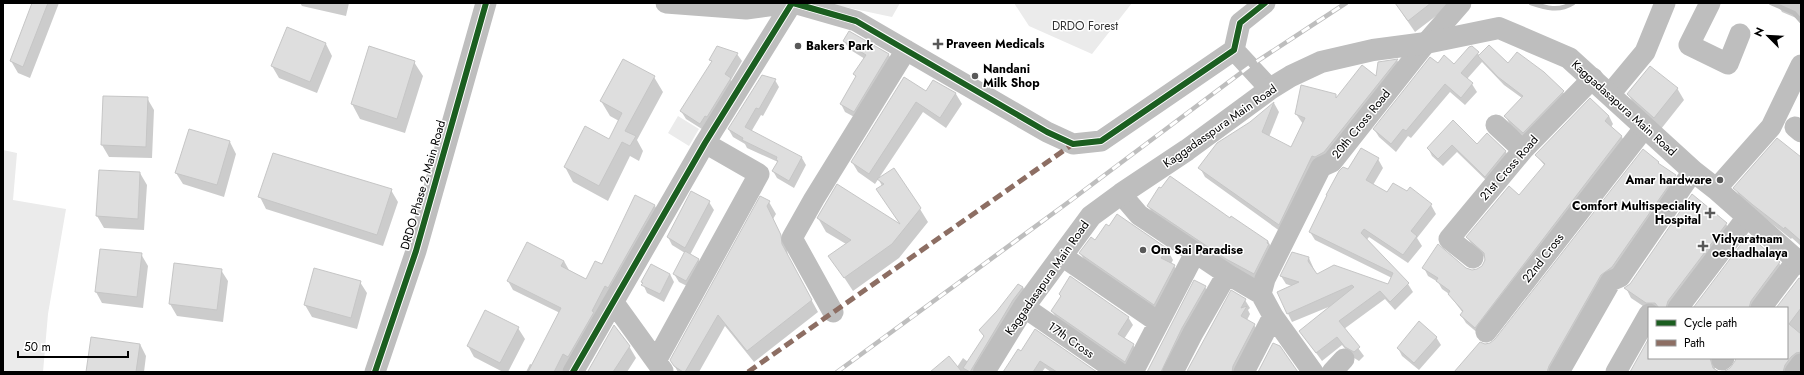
<svg xmlns="http://www.w3.org/2000/svg" width="1804" height="375" viewBox="0 0 1804 375" font-family="Jost,sans-serif">
<style>
.green{fill:#ebebeb}
.shadow{fill:#0003}
.lines{fill:none;stroke-linecap:round;stroke-linejoin:round}
.stream{stroke:#bdbdbd;stroke-width:4.5}
.building{fill:#dedede;stroke:#c6c6c6}
.minor{stroke:#bebebe;stroke-width:21}
.major{stroke:#bebebe;stroke-width:22}
.rail-casing{stroke:#bebebe;stroke-width:4.5}
.rail{stroke:#fff;stroke-width:3;stroke-dasharray:9;stroke-linecap:butt}
.quiet{stroke:#8d6e63;stroke-width:5;stroke-dasharray:10 5;stroke-linecap:butt}
.cycleway-casing{stroke:#fff;stroke-width:8}
.cycleway{stroke:#1b5e20;stroke-width:6}
.poi-dot{fill:#595959;stroke:#fff;stroke-width:1.5}
.labels{text-anchor:middle;stroke-width:3;stroke-linejoin:round;paint-order:stroke}
.park-label{font-size:12px;fill:#313131;stroke:#fff}
.poi-label{font-size:12px;font-weight:bold;fill:#000;stroke:#fff;text-anchor:start}
.street-label{font-size:12px;fill:#000;stroke:#fff}
</style>
<rect width="100%" height="100%" fill="#fff"/>
<path class="green" d="M826 3H900L892 17Z
M1014 3H1132L1092 54 1029 26Z
M678 116 699 129 689 146 668 133Z
M3 150 17 153 13 200 66 209 48 314 43 372H3Z"/>
<path class="shadow" d="M33 3H59L30 78 18 73 11 61Z
M300 3H349L346 16 302 6Z
M1399 3H1453L1415 32 1404 16 1397 4Z
M1768 3H1801V20L1782 12 1779 7Z
M849 33 889 55 893 63 858 119 845 112 841 104 856 77 854 74 865 59 849 49 844 41Z
M326 44 332 56 317 93 279 78 272 66Z
M1472 47 1480 56 1509 65 1563 92 1568 99 1528 140 1510 125 1506 117 1522 98 1504 85 1482 62 1467 79 1472 84 1477 92 1465 105 1450 92 1411 138 1408 136 1396 152 1379 137 1374 129 1438 65H1454Z
M370 48 414 62 423 76 405 133 360 119 352 104Z
M737 54 742 61 731 80 735 87 705 131 686 119 681 111 712 63 711 60Z
M1397 60 1402 69 1284 234 1205 177 1200 168 1274 103 1279 112 1269 137 1292 148 1303 124 1296 114 1335 95 1337 98 1377 78 1378 63Z
M762 76 775 80 779 87 763 116 761 115 751 132 802 158 806 165 794 188 777 178 773 171 778 162 747 148 745 144 733 137 729 130Z
M654 77 663 92 637 140 643 151 639 161 630 156 608 201 573 182 565 167 610 140 619 121 610 116 601 101Z
M904 78 926 93 933 81 956 94 962 104 946 128 923 112 875 184 858 172 852 162Z
M1677 88 1684 100 1661 129 1635 106 1628 94Z
M104 97 147 98 154 110 152 158 109 157 102 145Z
M1609 116 1613 124 1611 127 1622 137 1626 145 1480 335 1466 323 1461 315 1463 313 1449 294 1442 289 1438 282 1428 276 1424 268H1465L1472 271 1477 270 1483 266 1485 258 1472 245 1467 237 1519 196 1545 166 1536 155Z
M1453 122 1477 146 1487 135 1506 152 1510 160 1490 184 1457 152 1443 166 1432 156 1428 148Z
M189 130 230 142 236 154 224 197 183 184 176 173Z
M1801 158V246L1792 238 1791 239 1741 199 1735 188Z
M1378 159 1383 168 1373 185 1388 193 1431 205 1436 214 1417 238 1422 246 1408 263 1369 237 1366 241 1408 284 1413 292 1395 310 1385 299 1344 329 1364 356 1359 361 1351 356 1342 345 1322 361 1300 331 1331 306 1292 322 1278 293 1292 286 1286 284 1281 276 1309 258 1317 276 1389 285 1392 278 1315 240 1310 232 1348 171Z
M1658 162 1660 166 1675 176 1680 185 1556 372H1456L1485 345 1491 344Z
M140 173 147 185 144 230 104 228 97 216Z
M879 180 920 209 928 222 899 258 853 291 830 256 846 244 826 232 818 218 901 226 878 189 882 186Z
M391 190 398 202 383 246 266 209 260 197Z
M1692 195 1726 224 1732 234 1675 308H1649V310L1631 298 1626 288 1631 284Z
M635 196 655 206 660 215 563 372H526L530 364 533 365 560 313 513 290 508 281 564 261 569 270 587 280 602 266Z
M709 202 714 210 690 255 698 259 703 267 691 288 679 282 674 274 685 253 672 245 668 237Z
M769 202 776 214 773 219 787 248 788 257 818 312 754 362 725 326 699 372H678L671 360Z
M1148 206 1222 214 1268 241 1272 249 1258 281 1231 266 1153 214Z
M1748 237 1779 263 1785 272 1758 308H1694Z
M1095 241 1167 249 1173 260 1171 264 1174 266 1181 277 1161 315 1087 264 1080 253Z
M141 254 148 266 143 308 102 303 96 292Z
M221 270 228 281 223 322 177 316 170 304Z
M670 274 674 282 664 302 647 293 642 282Z
M1801 281V363L1793 372H1726L1733 367 1737 358H1787V308H1777Z
M360 282 367 293 357 329 312 317 305 305Z
M1018 285 1023 287 1029 298 982 372H931L957 367 963 358 968 362 984 337 980 330 998 311Z
M1205 287 1210 295 1168 372H1148Z
M1232 292 1245 300 1250 308 1248 310 1250 314 1247 320 1254 325 1259 333 1239 372H1188Z
M1052 311 1128 317 1133 325 1124 339 1133 345 1138 352 1129 369 1057 319Z
M518 328 525 339 508 372H503L474 357 468 346Z
M1436 337 1441 345 1419 370 1402 356 1398 348Z
M1649 340V358H1723L1715 366V371L1718 372H1631Z
M140 344 146 356 144 372H87Z
M629 346 636 358 627 372H590L589 371Z
M1022 352 1095 372H1051L1045 368 1042 372H1004Z"/>
<g class="lines">
<path class="stream" d="M1531 3C1546 8 1559 12 1573 3
M1771 3 1794 13 1801 21"/>
</g>
<path class="building" d="M32 3H48L23 67 10 61Z
M1395 3H1431L1408 21Z
M287 27 326 43 310 82 271 66Z
M849 31 889 54 854 112 840 104 856 76 853 74 866 55 843 41Z
M1489 45 1508 63 1517 52 1544 72 1564 91 1523 133 1504 116 1523 96 1498 77 1478 56Z
M369 46 415 61 397 119 351 104Z
M717 46 738 53 725 74 731 78 707 117 705 116 700 124 680 111 712 61 709 60Z
M1472 46 1479 52 1461 73 1473 83 1461 98 1445 84 1406 131 1403 129 1391 144 1373 129 1430 57 1438 63 1444 55 1454 64 1469 47Z
M623 59 655 76 625 131 636 136 630 146 622 142 599 186 564 167 585 126 609 139 622 113 600 101Z
M1398 59 1324 152 1315 157 1312 156 1279 225 1198 168 1217 143 1250 122 1274 102 1262 132 1291 147 1305 118 1295 114 1301 85 1336 94V98L1362 65 1376 76 1378 62Z
M1650 66 1678 88 1654 118 1627 94Z
M762 75 776 79 759 109 756 108 745 127 802 157 789 181 772 171 778 161 776 160 777 157 742 140 743 138 728 129Z
M904 77 926 91 933 80 956 93 940 118 916 102 869 174 851 162Z
M103 96 148 97 146 147 101 145Z
M1590 98 1609 116 1605 121 1622 136 1475 328 1460 315 1463 311 1448 294 1450 291 1436 281 1438 278 1422 268 1438 244 1466 268 1472 270 1477 269 1482 266 1485 260 1484 253 1466 237 1509 186 1519 195 1545 164 1535 155Z
M1453 120 1477 144 1487 133 1506 151 1485 177 1452 145 1438 159 1427 148Z
M189 129 230 141 217 185 175 173Z
M1777 138 1801 157V241L1785 227 1784 229 1753 205 1733 188Z
M1361 148 1379 158 1366 180 1387 192 1393 183 1407 191 1410 187 1432 204 1411 231 1417 236 1403 255 1364 229 1361 233 1409 283 1390 302 1380 291 1339 321 1360 347 1354 352 1345 347 1337 337 1316 353 1299 331 1354 287 1352 285 1287 314 1277 292 1299 282 1280 276 1292 252 1309 257 1308 261 1317 274 1334 265 1388 284 1393 273 1309 232 1327 195H1326L1339 171 1343 167 1348 169Z
M1643 149 1659 162 1658 163 1676 175 1612 267 1601 275 1549 366 1547 372H1454L1480 342 1485 344 1490 343 1495 339Z
M273 153 392 189 377 235 258 197Z
M894 168 921 208 892 244 844 278 828 256 851 240 817 218 837 184 900 224 876 189 884 184 877 179Z
M99 170 140 172 138 219 96 216Z
M1170 176 1223 213 1230 218 1231 216 1268 241 1267 243 1269 244 1254 274 1226 259 1147 206 1159 187 1161 188Z
M691 191 710 201 685 248 667 237Z
M1692 194 1727 223 1668 301 1666 308H1659L1655 303H1646L1624 288 1630 284Z
M635 195 655 205 608 288 605 286 592 311 594 312 568 357 563 354 554 372H528L561 308 507 281 527 242 564 261 561 266 586 279 595 261 602 264Z
M760 196 770 201 767 206 781 235 782 244 812 300 747 351 718 315 685 372H683L674 366 670 360Z
M1117 214 1168 249 1161 258 1175 265 1154 305 1079 253 1091 237 1095 240 1106 224 1109 226Z
M1748 235 1780 262 1751 301 1749 308H1693Z
M100 249 142 253 137 297 95 292Z
M685 251 699 259 686 281 673 274Z
M174 263 222 269 217 310 169 304Z
M651 264 670 274 660 294 641 285 643 283 641 282Z
M314 268 361 281 351 318 304 305Z
M1070 276 1129 317 1118 334 1134 344 1125 362 1051 311 1061 296 1059 294Z
M1799 278 1801 279V308L1789 324 1801 334V352L1796 353 1791 357 1785 365 1783 372H1630L1649 338V358H1710L1713 368 1719 372 1725 371 1730 368 1735 361 1736 358H1787V308H1776Z
M1194 280 1206 286 1182 328 1161 372H1147Z
M1018 284 1023 287 1013 300 970 372 963 368 984 336 979 330 997 311Z
M1231 290 1246 299 1241 308 1247 306 1241 316 1255 324 1233 366 1232 372 1187 371Z
M485 310 519 327 500 363 467 346Z
M1419 321 1437 337 1414 363 1397 348Z
M614 325 630 346 613 372H590L588 371Z
M1035 329 1097 372H1057L1040 361 1033 372H1003L1018 349 1021 351Z
M91 337 140 344 136 372H86Z
M1273 343 1280 346 1298 372H1258Z
M949 356 962 372H930Z"/>
<g class="lines">
<path class="minor" d="M666 3 746 9 790 3
M793 3 856 21 1047 132 1073 144 1101 141 1234 50 1240 23 1265 3
M1710 3 1689 45 1728 64 1740 34
M1234 50 1270 89
M1610 94 1645 52 1665 3
M1496 125 1523 150
M1795 127 1801 132
M1716 189 1771 127 1801 65
M1121 194 1139 215 1227 274 1261 294 1273 316 1313 372
M1062 256 1158 322
M1473 258 1449 239 1523 150 1593 78
M1261 294 1265 279 1321 167 1332 162 1426 43 1461 3
M614 303 663 371
M1024 307 1118 372
M1678 308 1747 217
M1761 308 1797 260
M833 312 792 238 814 199 906 50
M1486 332 1645 127
M1722 360 1724 358
M656 361 759 174 705 143
M375 372 416 251 486 3
M573 372 705 143 792 3
M1133 372 1195 253
M1173 372 1193 333 1227 274
M1244 372 1273 316
M1332 372 1344 359
M1559 372 1611 281 1620 277 1693 171
M1616 372 1649 314
M1795 372 1801 364"/>
<path class="major" d="M984 372 1024 307 1091 216 1121 194 1187 150 1270 89 1291 76 1321 62 1373 50 1426 43 1499 28 1569 58 1693 171 1716 189 1801 264"/>
<defs>
<path id="rail" d="M837 372 1070 201 1250 66 1346 3"/>
</defs>
<use href="#rail" class="rail-casing"/>
<use href="#rail" class="rail"/>
<path class="quiet" d="M748 372 1073 144"/>
<defs>
<path id="cycleway" d="M793 3 856 21 1047 132 1073 144 1101 141 1234 50 1240 23 1265 3
M375 372 416 251 486 3
M573 372 705 143 792 3"/>
</defs>
<use href="#cycleway" class="cycleway-casing"/>
<use href="#cycleway" class="cycleway"/>
</g>
<g class="poi-dot">
<path d="M936 38h4v4h4v4h-4v4h-4v-4h-4v-4h4z"/>
<circle cx="798" cy="46" r="4"/>
<circle cx="975" cy="76" r="4"/>
<circle cx="1720" cy="180" r="4"/>
<path d="M1708 207h4v4h4v4h-4v4h-4v-4h-4v-4h4z"/>
<path d="M1701 240h4v4h4v4h-4v4h-4v-4h-4v-4h4z"/>
<circle cx="1143" cy="250" r="4"/>
</g>
<g class="labels">
<g class="park-label">
<text x="1085" y="30">DRDO Forest</text>
</g>
<g class="poi-label">
<text x="946" y="48">Praveen Medicals</text>
<text x="806" y="50">Bakers Park</text>
<text x="983" y="73">Nandani<tspan x="983" dy="14">Milk Shop</tspan></text>
<text x="1712" y="184" text-anchor="end">Amar hardware</text>
<text x="1701" y="210" text-anchor="end">Comfort Multispeciality<tspan x="1701" dy="14">Hospital</tspan></text>
<text x="1712" y="243">Vidyaratnam<tspan x="1712" dy="14">oeshadhalaya</tspan></text>
<text x="1151" y="254">Om Sai Paradise</text>
</g>
<g class="street-label">
<text transform="translate(1624 108) rotate(42)" y="4">Kaggadasapura Main Road</text>
<text transform="translate(1361 124) rotate(-51)" y="4">20th Cross Road</text>
<text transform="translate(1220 126) rotate(-35)" y="4">Kaggadasspura Main Road</text>
<text transform="translate(1509 168) rotate(-49)" y="4">21st Cross Road</text>
<text transform="translate(423 185) rotate(-74)" y="4">DRDO Phase 2 Main Road</text>
<text transform="translate(1543 258) rotate(-52)" y="4">22nd Cross</text>
<text transform="translate(1047 278) rotate(-55)" y="4">Kaggadasapura Main Road</text>
<text transform="translate(1071 340) rotate(35)" y="4">17th Cross</text>
</g>
</g>
<rect width="1804" height="375" fill="none" stroke="#000000" stroke-width="8"/>
<rect x="1648" y="307" width="140" height="52" fill="#ffffff" stroke="#999999"/>
<rect x="1656" y="320" width="20" height="6" fill="#1b5e20" stroke="#999999"/>
<text x="1684" y="327" font-size="12" fill="#000000">Cycle path</text>
<rect x="1656" y="340" width="20" height="6" fill="#8d6e63" stroke="#999999"/>
<text x="1684" y="347" font-size="12" fill="#000000">Path</text>
<g transform="translate(1768 36) rotate(294)" stroke="#ffffff" stroke-width="3" paint-order="stroke">
<path d="M0-3L7 15L0 10L-7 15Z" fill="#000000"/>
<text y="-6" font-size="11" font-weight="bold" text-anchor="middle" fill="#000000">N</text>
</g>
<path d="M18 351v6h110v-6" fill="none" stroke="#000000" stroke-width="2"/>
<text x="24" y="351" font-size="12" fill="#000000" stroke="#ffffff" stroke-width="3" paint-order="stroke">50 m</text>
</svg>
